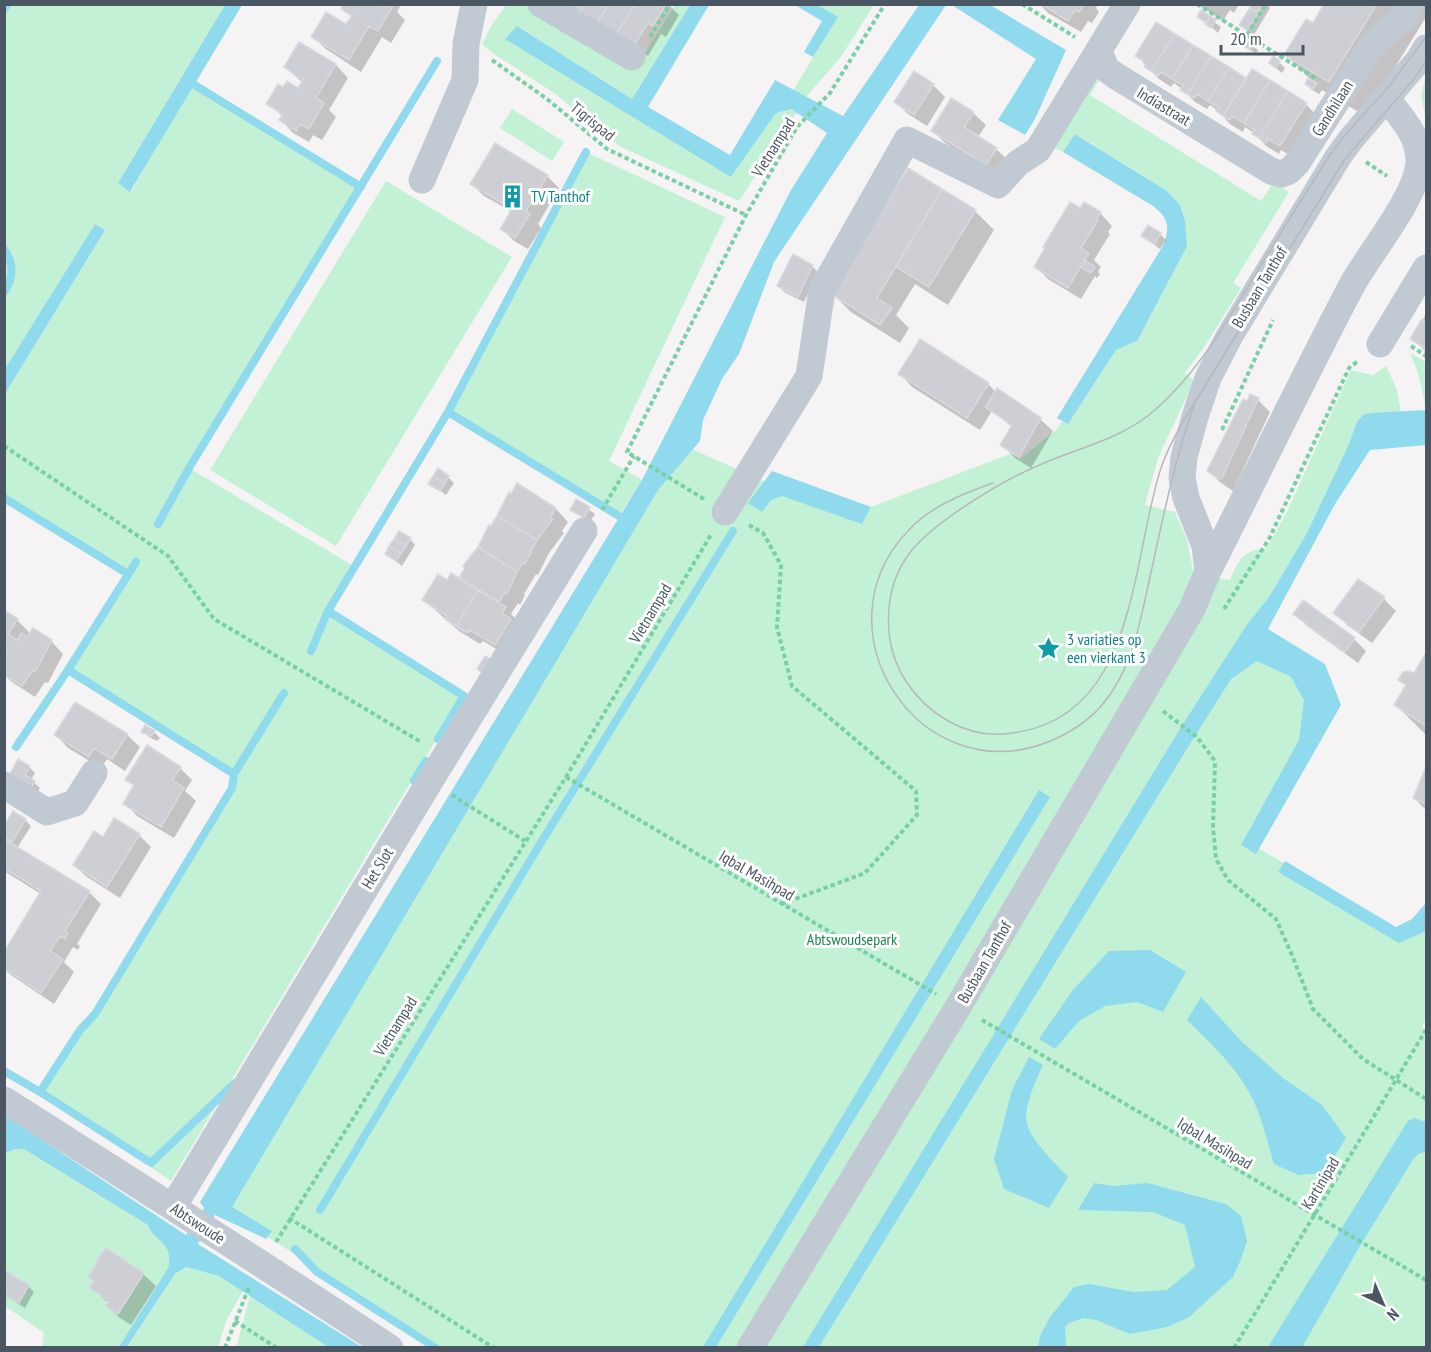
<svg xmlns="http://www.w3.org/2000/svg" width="1431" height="1352" viewBox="0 0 1431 1352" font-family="'PT Sans Narrow',sans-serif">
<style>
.green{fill:#c3f1d5;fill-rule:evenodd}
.water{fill:#90daee}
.shadow{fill:#0003}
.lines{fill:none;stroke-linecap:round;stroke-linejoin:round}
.stream{stroke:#90daee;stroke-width:8}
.building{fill:#cdcfd5;stroke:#d7d9de;stroke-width:1.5}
.path{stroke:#7ad0a6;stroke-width:4;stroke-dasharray:4.5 3;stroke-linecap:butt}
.minor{stroke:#c1cad2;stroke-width:27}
.tram{stroke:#b5b8bd;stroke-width:1.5}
.labels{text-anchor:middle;stroke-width:6;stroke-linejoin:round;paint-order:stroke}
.street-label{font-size:16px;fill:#4a5661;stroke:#fff}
.culture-label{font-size:16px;fill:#0d838f;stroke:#fff;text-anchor:start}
.park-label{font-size:16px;fill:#17864f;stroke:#fff}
</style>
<rect width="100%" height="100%" fill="#f5f3f3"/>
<path class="green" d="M4 5H225L118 183 131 192 193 84 361 187 189 468 355 567 328 612 465 692 171 1181 40 1092 80 1030 95 1014 232 788 234 774 68 670 128 574 5 498V394L105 230 95 224 5 369Z
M506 5H527L628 63 640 61 675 5H690L632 99 517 26 731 177 776 113 790 108 797 112 739 201 619 146 554 93 491 52 482 44 493 23Z
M817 5H874L840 58 806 97 793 91 837 17Z
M1426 75V121L1421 96Z
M1099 80 1090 95 1261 201 1273 183 1289 192 1233 283 1241 288 1205 346 1185 373 1194 381 1158 458 1145 505 1175 512 1187 540 1194 575 1230 580C1238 561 1243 549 1266 549L1287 512 1351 370 1373 375 1386 366 1397 390 1401 413H1371L1357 422 1348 446 1307 533 1276 585 1255 638 1326 703 1249 842 1398 934 1426 914V1019L1422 1027 1426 1030V1347H436L317 1272 309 1263 210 1201 681 444 774 486 867 514 871 507 1010 454 1020 459 1056 430 1062 421 1068 424 1116 350 1137 341 1185 221 1180 205 1167 191 1076 134 1063 152 1046 144 1089 81Z
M512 109 564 142 552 161 500 128Z
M586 152 725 217 609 461 642 480 619 516 448 412Z
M386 181 512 257 336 546 210 470Z
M1410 353 1426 362V409L1418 373Z
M16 1149H24L48 1162 138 1218 148 1225C152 1240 174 1240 168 1268L119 1347H42L44 1333 5 1306 4 1153ZM106 1248 144 1273 118 1314 109 1300 90 1288 94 1281 88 1276 97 1262V1259Z
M186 1267 219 1276 243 1291 227 1319 218 1347 127 1348 175 1274Z
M250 1296 328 1347 236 1348Z"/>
<path class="water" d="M225 5H242L130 192 118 183Z
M690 5H709L648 107 730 155 775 80 843 116 919 5H946L774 262 739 354 722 379 703 420 700 441 658 490 232 1207 272 1231 266 1239 215 1215 198 1244 362 1347H328L219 1276 186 1267 175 1274 127 1347H119L168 1268C174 1240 152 1241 148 1225L24 1149H16L5 1153 4 1115 186 1235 204 1208 200 1202 642 480 791 190 827 133 791 109 776 113 731 177 505 39 517 26 632 99Z
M795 5H817L838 17 813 57 804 52 822 21Z
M952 5H990L1066 50 1035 119 1025 135 998 120 1036 59Z
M1075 134 1167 191 1180 205 1185 221 1187 246 1137 341 1116 350 1068 424 1057 418 1164 244C1170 225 1168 218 1153 206L1063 152Z
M95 224 105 230 5 394V369Z
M1426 410V445L1370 450 1335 504 1268 629 1325 664 1341 705 1256 854 1241 845 1299 740 1304 700 1291 677 1257 661 1231 679 1193 739 819 1347H803L1183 724 1246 626 1269 597 1307 533 1348 446 1357 422 1363 415 1371 413Z
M772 471 871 507 862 524 782 496 771 500 762 512 748 503Z
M1039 790 1050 797 716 1347H703Z
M1285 861 1396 927 1412 919 1426 903V931L1399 943 1278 872Z
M1150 950 1186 972 1163 1012 1137 1002 1105 1006 1079 1021 1055 1049 1039 1039 1072 991 1109 951Z
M1201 997 1242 1042 1283 1078 1322 1105 1346 1138 1324 1173 1299 1175 1274 1164C1267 1141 1262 1116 1250 1094 1235 1065 1210 1043 1187 1020Z
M1029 1057 1043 1065C1036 1081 1023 1107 1027 1124 1032 1142 1056 1164 1068 1177L1049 1208 1004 1189 994 1159 1012 1090Z
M1414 1118 1426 1122V1152L1420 1153 1414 1158 1357 1251 1304 1344V1347H1268L1408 1121Z
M1094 1183 1113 1186 1147 1183 1226 1204 1241 1216 1247 1241 1241 1259 1233 1277 1189 1317 1167 1327 1130 1334 1096 1320 1083 1318 1069 1323 1065 1327 1066 1347H1038L1040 1336 1050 1317 1074 1287 1089 1284 1133 1292 1167 1290 1195 1267 1185 1225 1153 1212 1078 1210Z"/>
<path class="shadow" d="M345 4H398L400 7 397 12 405 20 391 43 382 37 361 72 326 49 313 37 347 26 352 18 343 9Z
M560 4H668L679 15 666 37 661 34 648 56Z
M1040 4H1098L1096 8 1099 12 1092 23 1088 21 1081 32 1048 13Z
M1197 4H1239L1234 13 1230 10 1223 21Z
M1254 4H1267L1270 8 1254 35 1241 25Z
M1326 4H1426V17L1365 116 1322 90 1319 94 1312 90 1306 84 1310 79 1286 55 1313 25Z
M1202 13 1221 27 1218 33 1199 16Z
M1156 24 1247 80 1306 104 1318 117 1293 157 1281 150 1279 154 1266 146 1254 133 1245 127 1243 132 1230 124 1218 111 1210 105 1207 109 1195 102 1182 89 1174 83 1171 87 1159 79 1137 56Z
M1238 35 1258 50 1256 54 1235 39Z
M300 44 336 65 348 78 329 110 336 117 322 140 313 135 309 142 293 133 281 120 283 117 268 103 284 89 299 90 303 83 285 67Z
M1279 62 1285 68 1282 73 1270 63Z
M933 85 945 97 927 126 908 114 896 102Z
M973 113 986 125 978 137 996 149 1009 161 999 177 945 143 933 131Z
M908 170 975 211 994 230 948 305 915 284 896 315 909 328 900 343 851 312 833 294Z
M547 176 559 188 538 224 541 228 528 249 514 241 502 229 512 212 484 196 472 184Z
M1080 211 1100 213 1112 226 1108 232 1110 234 1094 260 1101 267 1098 272 1100 274 1097 278 1095 276 1081 299 1048 279 1036 267Z
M1160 234 1166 240 1160 249 1143 236Z
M793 257 812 266 818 272 804 302 784 292 779 286Z
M1426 314V352L1412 338Z
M921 341 989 385 996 392 1040 419 1053 431 1031 468 1015 458 1002 445 1012 427 992 411 980 430 912 387 900 374Z
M1258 400 1270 412 1233 491 1221 483 1209 471 1248 403Z
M448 477 454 483 446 495 430 483Z
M517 486 556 509 568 522 562 531 564 533 549 553 538 575 536 574 524 594 525 595 520 605 518 603 511 614 517 620 508 656 483 641 480 644 459 631 424 600 448 582 459 580 485 538 483 536 499 517Z
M577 501 595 514 590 522 572 509Z
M410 539 415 545 402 566 387 554Z
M1384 599 1396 611 1372 643 1347 625 1335 613Z
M4 612 17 620 31 634 51 641 63 654 48 683 45 682 35 697 12 682 4 675Z
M1295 614 1354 639 1366 651 1358 663 1307 626Z
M1426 656V735L1396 705 1406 686 1400 680 1414 675Z
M143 732H154L160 738 157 741 149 737Z
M56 735H127L140 747 125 771 107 759 101 768 68 748Z
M29 767 35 773 31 780 40 788 35 797 8 779Z
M180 768 192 780 185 791 196 801 174 838 137 816 125 803 135 787 127 779Z
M1426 770V810L1414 798Z
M25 820 31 826 17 848 89 892 101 904 77 944 80 946 78 950 73 947 64 962 74 972 54 1004 11 975 4 969V954L41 894 4 871V841L10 843 4 837Z
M139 835 151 847 120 898 87 877 74 865 103 839Z
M4 1272 28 1286 34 1292 25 1308 4 1295Z
M143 1274 156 1286 131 1325 120 1318 107 1306 109 1303 91 1288Z"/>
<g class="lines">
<path class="stream" d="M4 9 8 4
M193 84 361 187
M4 249C14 263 14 278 4 292
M448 412 586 152
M4 498 128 574
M158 524 189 468 437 61
M136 562 68 670 234 774
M328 611 464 696 438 739
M311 651 328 611 448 412 619 516
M16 747 68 670
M414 781 426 761
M4 1071 40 1092
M235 1083 151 1163 40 1092 80 1030 95 1014 232 788 234 774 284 693
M320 1210 537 849 733 531
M295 1249 317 1272 436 1348"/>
</g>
<path class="building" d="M343 4 393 6 378 31 369 26 349 60 311 37 326 12 346 24 352 16 341 9Z
M566 4H584L579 13Z
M584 4H609L597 23 579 13Z
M609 4H635L616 35 597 23Z
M635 4H666L653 26 648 23 635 44 617 34Z
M1041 4H1083L1084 5 1079 12 1075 10 1068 21Z
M1252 4H1263L1258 13 1250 8Z
M1324 4H1377L1329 82 1284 55 1306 19 1313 23Z
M1250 8 1258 13 1247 30 1239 25Z
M1201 10 1210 16 1207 23 1197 17Z
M1210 16 1216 20 1211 28 1205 24Z
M1156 22 1175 34 1151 71 1144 67 1147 63 1135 56Z
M1237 33 1246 39 1242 45 1234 39Z
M1175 34 1193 45 1172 79 1161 72 1158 76 1151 71Z
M1246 39 1253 43 1250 50 1242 45Z
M299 42 336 64 316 98 324 103 309 129 300 124 296 131 279 120 283 114 266 104 278 84 283 87 287 81 298 88 303 80 284 67Z
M1193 45 1211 56 1187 94 1180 90 1183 85 1172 79Z
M1211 56 1229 67 1208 101 1197 94 1194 98 1187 94Z
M1273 56 1280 61 1276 68 1269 63Z
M1229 67 1246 78 1223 116 1216 111 1219 108 1208 101Z
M1252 69 1270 80 1244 123 1232 116 1230 120 1223 116Z
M914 71 934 84 914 115 894 102Z
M1308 78 1317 83 1313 89 1305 84Z
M1270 80 1288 91 1259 138 1252 134 1255 130 1244 123Z
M1288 91 1307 103 1280 146 1268 139 1266 143 1259 138Z
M951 98 974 112 964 127 997 148 986 165 931 131Z
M495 143 548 175 526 211 530 214 515 238 500 229 512 209 470 184Z
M908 168 942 189 877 298 892 308 880 325 831 294Z
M942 189 976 210 929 287 896 267Z
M1070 202 1080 208 1084 202 1101 212 1096 219 1098 220 1081 248 1089 253 1068 288 1034 267 1045 248 1043 247Z
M1148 225 1161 233 1154 244 1141 236Z
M793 254 813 265 798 297 777 286Z
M1086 261 1095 267 1091 273 1082 268Z
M1421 320 1426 323V349L1410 339Z
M920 339 989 383 967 418 898 374Z
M997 388 1041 418 1019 457 1000 445 1012 425 985 407Z
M1250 394 1259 398 1222 478 1219 479 1207 471 1243 399 1247 401Z
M438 468 449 476 445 483 433 476Z
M433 476 445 483 440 491 428 484Z
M517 483 556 508 550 518 553 519 537 540 497 516 509 492 511 494Z
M576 499 590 507 584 518 570 510Z
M497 516 537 540 525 564 523 562 517 572 478 547 489 525 491 526Z
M399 531 411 538 406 546 394 539Z
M394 539 406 546 401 554 389 546Z
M389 546 401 554 396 561 385 554Z
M478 547 517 572 507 594 505 592 499 602 459 578 465 568 463 566Z
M451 573 478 590 456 626 445 619 447 616 422 600 438 574 447 580Z
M1358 579 1385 597 1359 632 1333 613Z
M478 590 506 607 502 613 511 619 495 645 470 630 467 633 456 626Z
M1303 600 1355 638 1345 652 1293 614Z
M4 610 18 619 8 634 17 640 21 633 27 637 33 628 52 640 35 672 33 670 22 686 4 675V659L7 654 4 653Z
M1426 653V726L1394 705 1406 685 1398 680 1403 672 1409 671 1414 673Z
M485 656 492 660 484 674 477 669Z
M75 702 128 734 112 759 94 748 89 757 54 735Z
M145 725 155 731 151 736 141 732Z
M147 745 181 767 172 780 184 788 161 827 123 804 134 785 125 780Z
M18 759 30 766 25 775 35 781 29 792 7 780Z
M1426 767V804L1413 798Z
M13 811 26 819 12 842 4 837V826Z
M114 818 140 834 107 887 73 865 94 831 103 837Z
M4 839 90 891 65 931 68 933 65 939 60 936 50 951 63 959 41 993 4 968V952L41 891 4 868Z
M106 1248 144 1273 118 1314 105 1306 109 1300 89 1288 94 1281 88 1277 97 1262V1259Z
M4 1270 29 1285 19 1303 4 1294Z"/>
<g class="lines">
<path class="path" d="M1022 4 1075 37
M1197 4 1318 80
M1247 35 1266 4
M650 37 670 4
M492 60 547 99 607 149 746 215
M1366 162 1387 176
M1411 346 1426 356
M1222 430 1273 320
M4 446 168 556 214 619 421 742
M704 499 627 452 746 215 797 127 830 93 885 4
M602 510 634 456
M749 525 763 533 781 565 777 627 792 686 916 791 917 815 865 873 782 904
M1224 609 1269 539 1349 368 1358 361
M1163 711 1197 737 1215 761 1213 827 1216 859 1228 880 1276 919 1292 955 1313 1009 1363 1059 1426 1099
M566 777 936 994
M452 795 525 841
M982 1020 1426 1280
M289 1218 494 1348
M276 1242 566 777 712 533
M235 1321 277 1348
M225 1348 249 1287
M1234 1348 1426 1030"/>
<path class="minor" d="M541 4 632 57
M1099 51 1106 69 1116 76 1271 171 1281 174 1289 171 1297 163 1371 47 1383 34 1402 20 1411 4
M422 180 465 80 466 44 474 4
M1380 344 1426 268
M725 512 809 376 822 290 907 140 998 185 1018 163 1038 150 1127 4
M1208 571 1205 546 1186 498 1182 478 1184 457 1195 417 1208 378 1229 337 1338 157 1352 138 1418 61 1426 48
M4 785 47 812 75 803 94 773
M4 1100C133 1182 262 1263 390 1348
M173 1207 430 781 584 531
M750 1348 958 1007 1192 609 1208 571C1256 476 1302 380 1352 285 1369 254 1418 195 1419 162 1420 136 1401 117 1386 98"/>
<path class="tram" d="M1195 402C1181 424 1168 446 1160 471 1130 568 1136 725 1003 734 965 737 928 714 907 683 881 644 882 587 912 550 936 521 1000 482 1035 467 1076 448 1122 440 1156 409 1196 374 1222 329 1249 285 1275 242 1301 200 1328 158 1344 134 1364 114 1383 93 1398 75 1412 55 1426 37
M993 483C962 494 929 507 907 532 814 631 920 792 1048 742 1073 732 1096 716 1111 693 1136 656 1142 611 1152 568 1164 512 1176 456 1195 402L1345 159 1414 79 1426 61"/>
</g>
<defs>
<symbol id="building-bare" viewBox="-9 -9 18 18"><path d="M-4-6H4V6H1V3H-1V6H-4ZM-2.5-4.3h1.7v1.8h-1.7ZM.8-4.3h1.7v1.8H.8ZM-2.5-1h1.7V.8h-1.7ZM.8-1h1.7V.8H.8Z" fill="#0f9aa8" stroke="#fff" stroke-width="2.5" paint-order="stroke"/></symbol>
<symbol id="sight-bare" viewBox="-9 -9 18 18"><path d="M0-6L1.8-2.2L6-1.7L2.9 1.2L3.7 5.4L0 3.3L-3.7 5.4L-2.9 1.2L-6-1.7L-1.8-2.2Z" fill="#0f9aa8" stroke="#fff" stroke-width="2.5" paint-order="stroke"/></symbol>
</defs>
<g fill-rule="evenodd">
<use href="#building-bare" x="496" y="180" width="33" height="33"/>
<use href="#sight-bare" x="1032" y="632" width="33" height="33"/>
</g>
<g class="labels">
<g class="street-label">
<text transform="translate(1164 106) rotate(31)" y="6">Indiastraat</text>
<text transform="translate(1332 108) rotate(-58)" y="6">Gandhilaan</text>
<text transform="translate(593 121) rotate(39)" y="6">Tigrispad</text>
<text transform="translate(773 147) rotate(-58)" y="6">Vietnampad</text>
<text transform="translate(1259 287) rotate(-59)" y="6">Busbaan Tanthof</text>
<text transform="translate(650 613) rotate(-59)" y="6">Vietnampad</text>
<text transform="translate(377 868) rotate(-59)" y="6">Het Slot</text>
<text transform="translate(757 875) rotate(30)" y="6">Iqbal Masihpad</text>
<text transform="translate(984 962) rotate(-60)" y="6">Busbaan Tanthof</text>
<text transform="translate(395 1026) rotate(-58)" y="6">Vietnampad</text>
<text transform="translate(1215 1143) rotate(31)" y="6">Iqbal Masihpad</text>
<text transform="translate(1320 1183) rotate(-59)" y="6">Kartinipad</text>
<text transform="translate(198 1223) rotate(33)" y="6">Abtswoude</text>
</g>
<g class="culture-label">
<text x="531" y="202">TV Tanthof</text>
<text x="1067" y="645">3 variaties op<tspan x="1067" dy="18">een vierkant 3</tspan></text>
</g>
<g class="park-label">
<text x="852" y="945">Abtswoudsepark</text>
</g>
</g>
<rect width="1431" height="1352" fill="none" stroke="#4a5661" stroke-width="12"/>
<g transform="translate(1383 1304) rotate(136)" stroke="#ffffff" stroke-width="4.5" paint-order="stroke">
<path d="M0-4.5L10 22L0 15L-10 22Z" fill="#4a5661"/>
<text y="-9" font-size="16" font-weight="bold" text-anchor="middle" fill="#4a5661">N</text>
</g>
<path d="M1221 45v9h82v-9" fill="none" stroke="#4a5661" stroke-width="3"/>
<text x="1230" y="45" font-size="18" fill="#4a5661" stroke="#ffffff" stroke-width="4.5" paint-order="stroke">20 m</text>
</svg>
